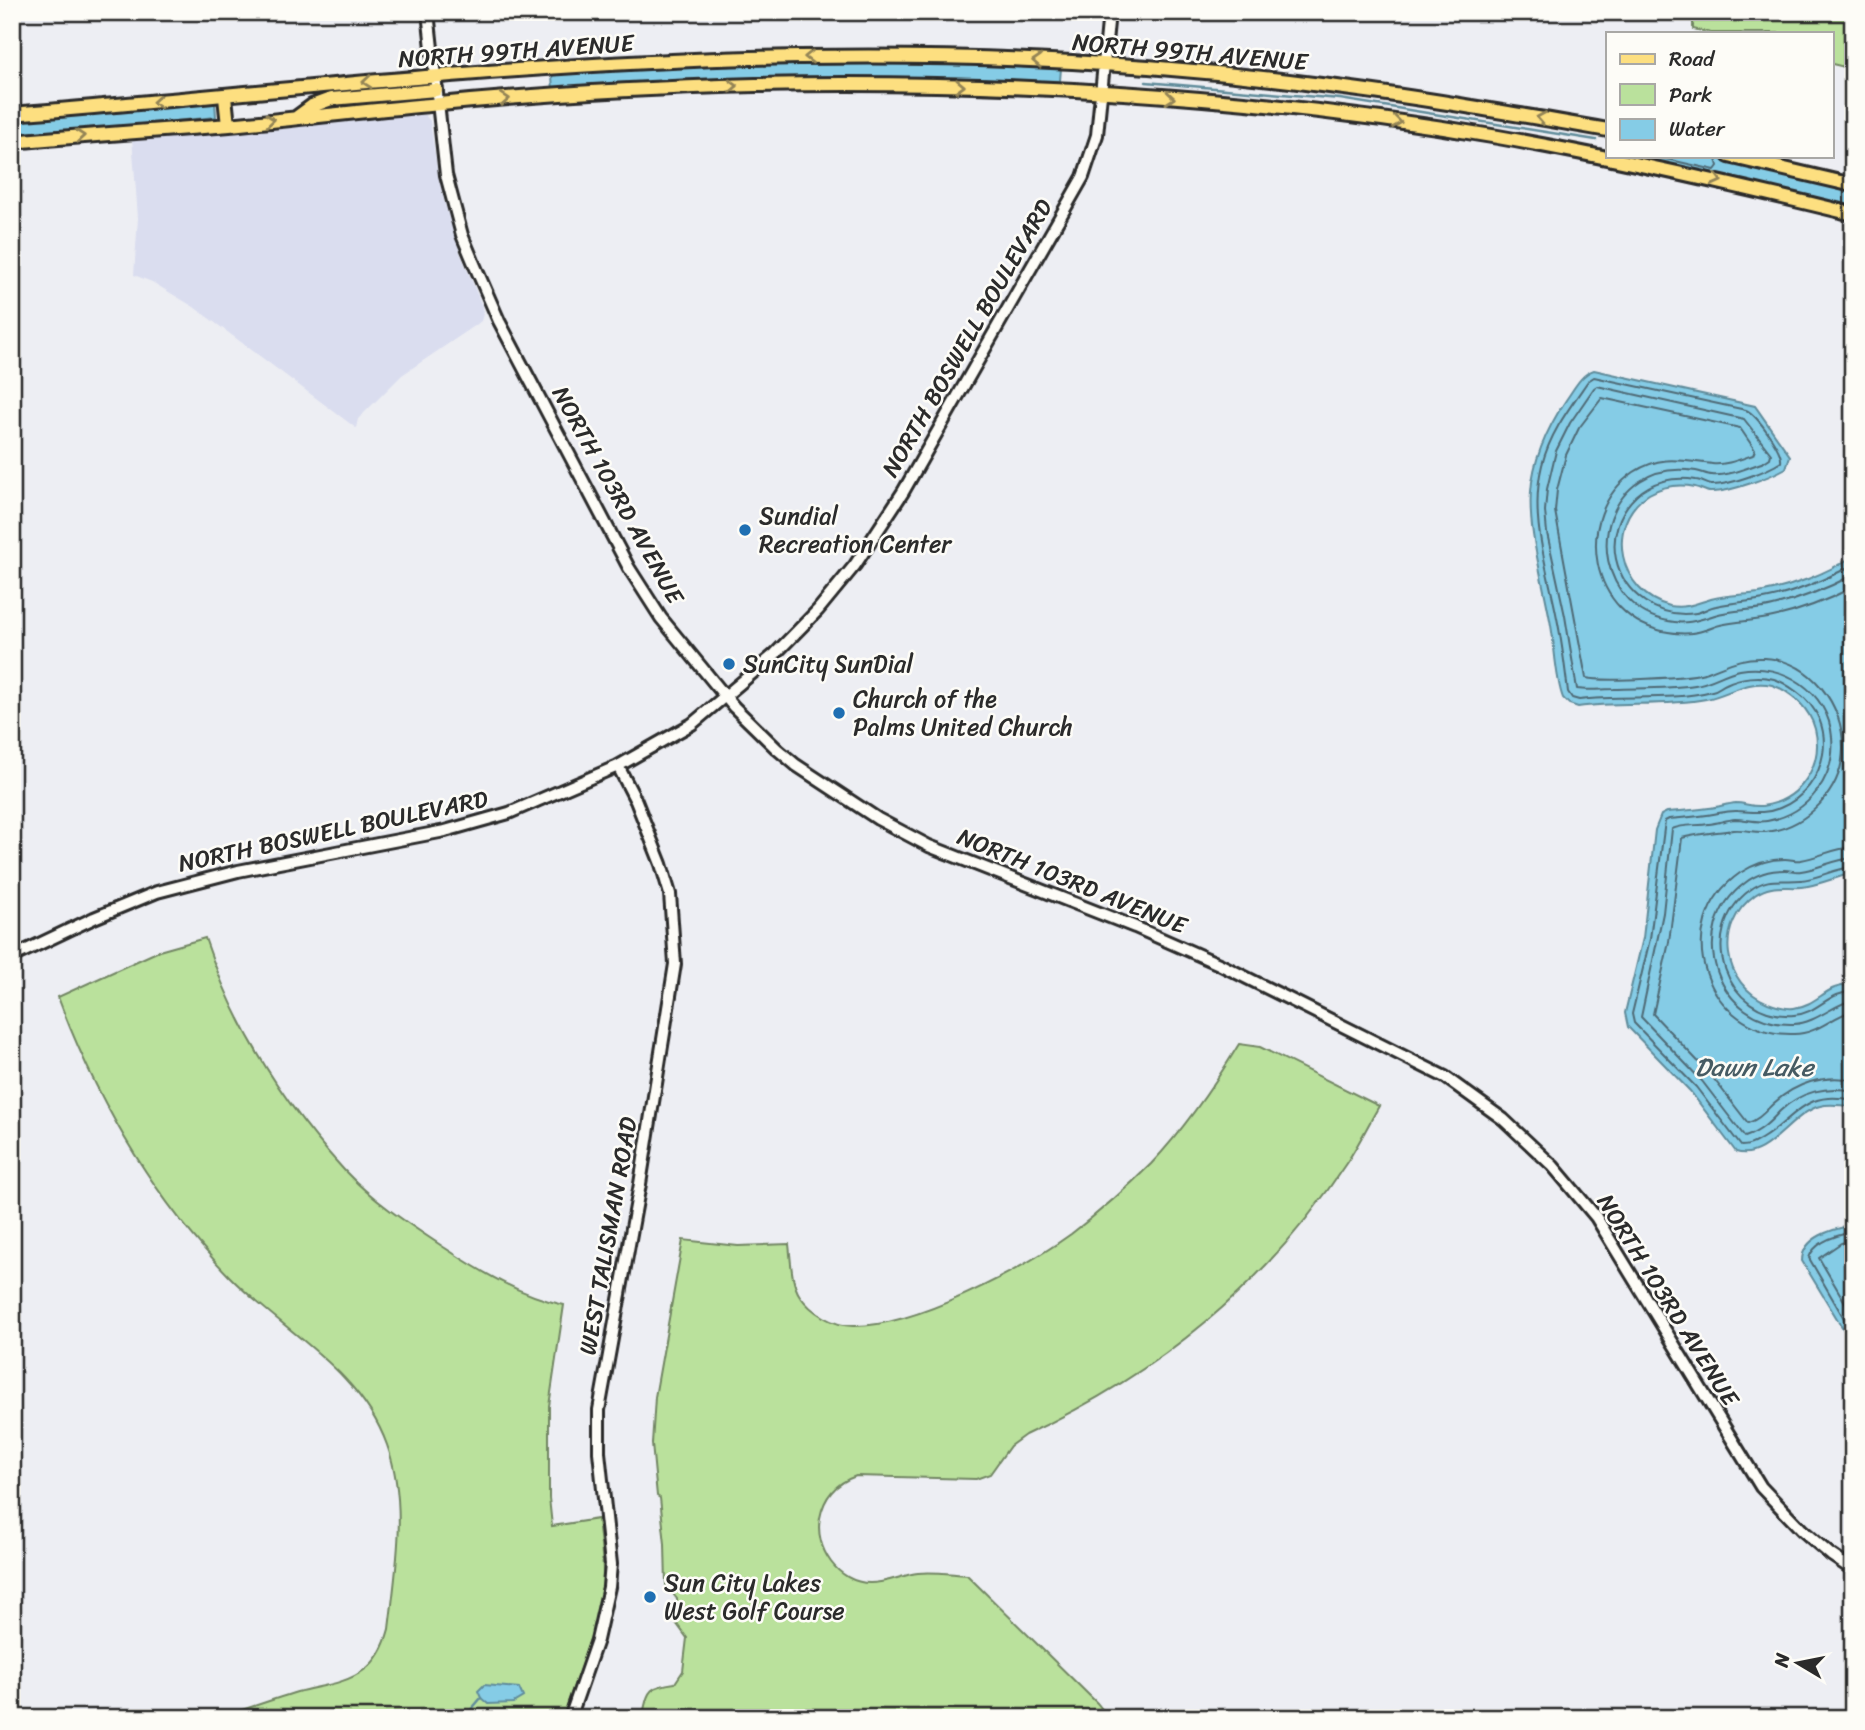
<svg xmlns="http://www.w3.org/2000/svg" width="1865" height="1730" viewBox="0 0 1865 1730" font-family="Sriracha,sans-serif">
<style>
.built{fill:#daddef}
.green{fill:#bae19c;stroke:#728664;stroke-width:2}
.water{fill:#85cce6;stroke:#618c9b;stroke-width:2}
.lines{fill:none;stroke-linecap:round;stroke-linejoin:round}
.shore{stroke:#4f6b76;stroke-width:2}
.stream{stroke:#618c9b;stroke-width:2.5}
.minor-casing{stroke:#2b2b2b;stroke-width:16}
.major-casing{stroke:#2b2b2b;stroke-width:18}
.minor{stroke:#fdfcf7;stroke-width:10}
.major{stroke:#fddf80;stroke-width:12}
.oneway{stroke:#948556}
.poi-dot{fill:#1f6fb2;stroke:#fdfcf7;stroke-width:2.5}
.labels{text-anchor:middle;stroke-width:5;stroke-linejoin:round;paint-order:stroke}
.street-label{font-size:24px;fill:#2b2b2b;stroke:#fdfcf7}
.poi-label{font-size:24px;fill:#2b2b2b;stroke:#fdfcf7;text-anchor:start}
.water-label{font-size:26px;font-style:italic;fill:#465b63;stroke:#fdfcf7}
</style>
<rect width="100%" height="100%" fill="#edeef3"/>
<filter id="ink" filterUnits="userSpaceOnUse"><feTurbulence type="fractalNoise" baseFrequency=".0143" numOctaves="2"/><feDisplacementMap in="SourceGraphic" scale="14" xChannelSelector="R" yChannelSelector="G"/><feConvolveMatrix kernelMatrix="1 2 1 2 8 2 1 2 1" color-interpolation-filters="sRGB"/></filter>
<g filter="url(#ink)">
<path class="built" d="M418 114 425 115 430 121 438 174 445 204 460 252 484 311 481 321 476 325 402 375 358 419 356 428 194 307 152 282 134 275 138 218 132 138Z"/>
<path class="green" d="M1693 12H1853V69L1832 64V33H1711L1693 29Z
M205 938C234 1024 283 1103 344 1170 373 1201 410 1225 445 1248 483 1273 520 1295 564 1305L549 1406V1498L552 1526 598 1519C600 1542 605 1565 602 1588 596 1634 576 1675 563 1718H219C245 1709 271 1700 297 1692 319 1686 346 1684 364 1670 377 1661 385 1644 389 1629 396 1568 408 1503 387 1445 360 1369 282 1331 229 1276 151 1195 97 1101 58 997L159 951Z
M1239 1044 1260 1047 1379 1106C1368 1125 1359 1144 1347 1162 1266 1286 1159 1373 1025 1435L1010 1446 990 1474 976 1479 856 1476C836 1483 824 1496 820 1518 814 1548 838 1583 870 1583 887 1583 902 1575 918 1573 933 1571 951 1574 967 1575L1097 1703 1109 1718H642C649 1691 646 1687 675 1683L683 1671 687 1638 676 1623 677 1599 666 1585 665 1544 660 1498 657 1496 652 1444 655 1397 683 1240 738 1246 789 1244C791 1260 791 1283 800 1296 811 1312 833 1326 853 1326 915 1327 1021 1270 1071 1234 1097 1214 1128 1187 1151 1164 1185 1128 1213 1087 1239 1044Z"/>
<path class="water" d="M888 61 1061 68 1060 81 1013 80 553 91 552 75 573 71 680 65Z
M215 102 216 117 12 137V119Z
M1621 156H1707L1853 191V208Z
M1594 370 1755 406 1790 456 1786 468C1770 477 1729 493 1710 492 1706 492 1700 488 1695 487 1680 484 1663 486 1649 494 1603 523 1619 594 1670 606 1686 609 1697 603 1711 599 1726 595 1744 595 1759 593 1791 587 1826 574 1853 556V873C1836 877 1817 886 1801 887 1784 888 1770 884 1755 895 1714 925 1722 984 1768 1003 1776 1006 1785 1009 1794 1008 1810 1006 1819 996 1832 989 1838 986 1846 985 1853 984V1107C1842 1105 1830 1103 1820 1106 1791 1113 1767 1162 1736 1152L1690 1091 1628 1027 1625 1013 1643 938 1655 830 1661 815 1667 812C1681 811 1695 810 1709 808 1718 807 1727 804 1736 803 1744 803 1752 807 1762 806 1800 801 1824 765 1815 729 1810 709 1791 691 1772 685 1747 679 1728 695 1706 699 1664 707 1620 701 1578 707L1569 704 1563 698C1555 678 1555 643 1550 620 1533 530 1510 484 1566 400 1574 389 1581 374 1594 370Z
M1853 1225V1345L1802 1261C1802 1237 1833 1229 1853 1225Z
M484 1685 519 1688 523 1697 513 1703 488 1704 481 1698 478 1691Z"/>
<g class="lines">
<path class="shore" d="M1653 156 1715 170 1718 166 1715 156
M1853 565C1826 579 1798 592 1769 598 1751 602 1733 602 1716 606 1709 607 1703 612 1696 613 1659 619 1624 595 1616 559 1611 536 1619 512 1636 496 1652 481 1674 476 1696 480 1701 480 1706 484 1711 485 1727 486 1768 471 1781 462 1783 451 1757 415 1746 410L1594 377 1588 381C1570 407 1550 433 1542 465 1529 518 1547 566 1557 618 1562 642 1565 667 1568 692L1572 698 1579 700C1623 694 1669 702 1712 691 1718 690 1721 686 1726 684 1740 677 1759 675 1774 679 1782 681 1790 687 1797 692 1841 723 1828 788 1780 808 1765 814 1754 812 1738 811 1728 810 1717 814 1707 815 1694 817 1682 818 1669 819L1665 821 1650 939 1632 1014 1634 1023 1696 1087 1741 1146C1750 1146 1754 1143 1761 1139 1796 1118 1804 1089 1853 1100
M1853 575C1828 588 1801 599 1773 606 1755 611 1733 609 1715 615 1699 620 1686 625 1668 621 1602 609 1584 519 1640 481 1656 470 1677 468 1696 471 1702 472 1707 475 1712 475 1726 477 1750 467 1764 462L1770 458 1771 454 1744 419 1597 386 1594 388 1570 423 1556 451 1547 489 1545 511 1547 533 1565 616 1577 689C1588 691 1603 689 1614 689 1641 688 1668 689 1695 685 1711 683 1724 673 1740 670 1783 662 1828 691 1832 737 1836 778 1808 814 1767 821 1756 823 1746 819 1735 819 1727 820 1717 823 1709 824 1697 826 1683 824 1672 829L1663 913 1641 1017 1702 1081 1745 1137C1760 1132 1770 1122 1780 1111 1800 1092 1827 1085 1853 1091
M1853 587C1828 600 1800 611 1773 617 1756 621 1737 621 1720 625 1715 626 1710 629 1705 630 1694 634 1679 634 1668 632 1589 620 1571 515 1634 472 1661 454 1683 461 1712 464 1724 466 1741 459 1753 455L1755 450 1740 428 1602 398 1579 428 1566 455 1557 490 1555 511 1586 678C1602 682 1693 678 1708 672 1729 664 1741 657 1764 658 1811 660 1844 705 1843 749 1842 791 1807 827 1766 832 1755 833 1745 829 1734 830 1719 832 1695 834 1682 838L1669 942 1653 1014 1710 1074 1748 1123C1760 1119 1765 1111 1774 1103 1796 1083 1824 1074 1853 1080
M1853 847C1835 848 1819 857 1801 860 1796 861 1791 859 1785 859 1769 859 1754 864 1740 873 1667 924 1706 1037 1794 1034 1818 1034 1832 1016 1853 1011
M1853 858C1835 859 1818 869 1801 871 1796 872 1790 870 1785 870 1770 870 1756 874 1745 883 1683 929 1717 1027 1794 1024 1816 1023 1832 1005 1853 1000
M1853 867C1835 868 1818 879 1801 880 1780 882 1769 876 1750 890 1695 931 1725 1020 1794 1015 1812 1014 1822 1001 1837 995 1842 993 1848 992 1853 991
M1853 1232C1837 1235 1814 1242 1809 1258L1853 1334
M1853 1241 1841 1243 1819 1258 1853 1316"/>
<path class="stream" d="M1146 82 1340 99 1596 140
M464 1718 481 1698"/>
<defs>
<path id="minor" d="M428 12 446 175 462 235 475 266 499 321 629 568 661 618 734 707 777 749 796 765 878 819 929 846 1135 927 1219 964 1445 1077 1503 1119 1553 1166 1596 1217 1761 1487 1802 1530 1831 1555 1853 1570
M12 957 94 918 157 892 238 871 445 831 509 813 618 766 692 724 775 654 818 610 855 565 903 492 1083 177 1097 135 1109 12
M570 1718 597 1640 609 1587 611 1564 599 1452V1410L640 1184 675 964 670 894 661 864 636 801 618 766"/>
<path id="major" d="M225 97 228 125
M12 114C274 92 536 61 799 57 970 54 1144 62 1313 84 1412 96 1510 113 1608 130
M297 117 312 106 331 99 436 90
M12 142C80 136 148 131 217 126 288 120 359 111 430 105 538 94 647 88 755 85 999 80 1257 95 1498 137 1617 158 1735 185 1853 214
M1729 156 1853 185"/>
</defs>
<use href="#minor" class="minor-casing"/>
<use href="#major" class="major-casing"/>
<use href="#minor" class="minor"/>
<use href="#major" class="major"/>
</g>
<defs><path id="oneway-chevron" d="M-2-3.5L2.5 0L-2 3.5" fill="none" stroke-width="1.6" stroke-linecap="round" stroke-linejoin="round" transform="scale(1.75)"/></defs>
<g class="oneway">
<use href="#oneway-chevron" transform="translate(809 57) rotate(-180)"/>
<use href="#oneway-chevron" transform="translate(1037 61) rotate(-177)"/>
<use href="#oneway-chevron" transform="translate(367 82) rotate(175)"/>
<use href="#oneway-chevron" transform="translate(733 86) rotate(-2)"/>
<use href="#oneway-chevron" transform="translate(960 86) rotate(2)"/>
<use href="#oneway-chevron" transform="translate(1170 98) rotate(5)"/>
<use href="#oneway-chevron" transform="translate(505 99) rotate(-4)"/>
<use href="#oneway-chevron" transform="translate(157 102) rotate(175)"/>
<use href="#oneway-chevron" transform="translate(1541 118) rotate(-170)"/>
<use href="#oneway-chevron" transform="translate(270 120) rotate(-6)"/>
<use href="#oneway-chevron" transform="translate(1397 122) rotate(8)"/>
<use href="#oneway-chevron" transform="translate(80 136) rotate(-5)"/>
<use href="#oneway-chevron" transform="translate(1717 180) rotate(14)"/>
</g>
</g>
<g class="poi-dot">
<circle cx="745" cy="530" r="7"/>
<circle cx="729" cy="664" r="7"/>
<circle cx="839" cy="713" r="7"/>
<circle cx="650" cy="1597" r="7"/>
</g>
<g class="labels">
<g class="street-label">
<text transform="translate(516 51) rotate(-4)" y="8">NORTH 99TH AVENUE</text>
<text transform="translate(1190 52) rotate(5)" y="8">NORTH 99TH AVENUE</text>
<text transform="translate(967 338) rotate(-60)" y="8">NORTH BOSWELL BOULEVARD</text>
<text transform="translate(618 495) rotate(61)" y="8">NORTH 103RD AVENUE</text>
<text transform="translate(333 831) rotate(-12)" y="8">NORTH BOSWELL BOULEVARD</text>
<text transform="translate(1072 881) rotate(22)" y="8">NORTH 103RD AVENUE</text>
<text transform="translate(608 1236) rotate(-80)" y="8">WEST TALISMAN ROAD</text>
<text transform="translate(1668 1300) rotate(58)" y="8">NORTH 103RD AVENUE</text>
</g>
<g class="poi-label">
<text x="759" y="524">Sundial<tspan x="759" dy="28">Recreation Center</tspan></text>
<text x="743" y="672">SunCity SunDial</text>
<text x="853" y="707">Church of the<tspan x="853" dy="28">Palms United Church</tspan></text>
<text x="664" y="1591">Sun City Lakes<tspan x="664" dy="28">West Golf Course</tspan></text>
</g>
<g class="water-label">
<text x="1754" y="1076">Dawn Lake</text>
</g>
</g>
<rect width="1865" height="1730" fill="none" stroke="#fdfcf7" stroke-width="42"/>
<rect x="21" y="21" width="1823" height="1688" fill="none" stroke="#2b2b2b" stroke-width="2.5" filter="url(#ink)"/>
<rect x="1606" y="32" width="228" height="126" fill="#fdfcf7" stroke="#a9a8a5" stroke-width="2"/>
<rect x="1620" y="54" width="35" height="10" fill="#fddf80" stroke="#a9a8a5" stroke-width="2"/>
<text x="1669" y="66" font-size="21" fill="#2b2b2b">Road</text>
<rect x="1620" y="84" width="35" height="21" fill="#bae19c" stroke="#a9a8a5" stroke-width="2"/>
<text x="1669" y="102" font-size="21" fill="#2b2b2b">Park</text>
<rect x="1620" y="119" width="35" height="21" fill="#85cce6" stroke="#a9a8a5" stroke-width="2"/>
<text x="1669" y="136" font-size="21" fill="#2b2b2b">Water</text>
<g transform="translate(1798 1663) rotate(280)" stroke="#fdfcf7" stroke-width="5" paint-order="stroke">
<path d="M0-5L12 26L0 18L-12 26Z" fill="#2b2b2b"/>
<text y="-10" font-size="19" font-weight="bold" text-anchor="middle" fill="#2b2b2b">N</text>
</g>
</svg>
